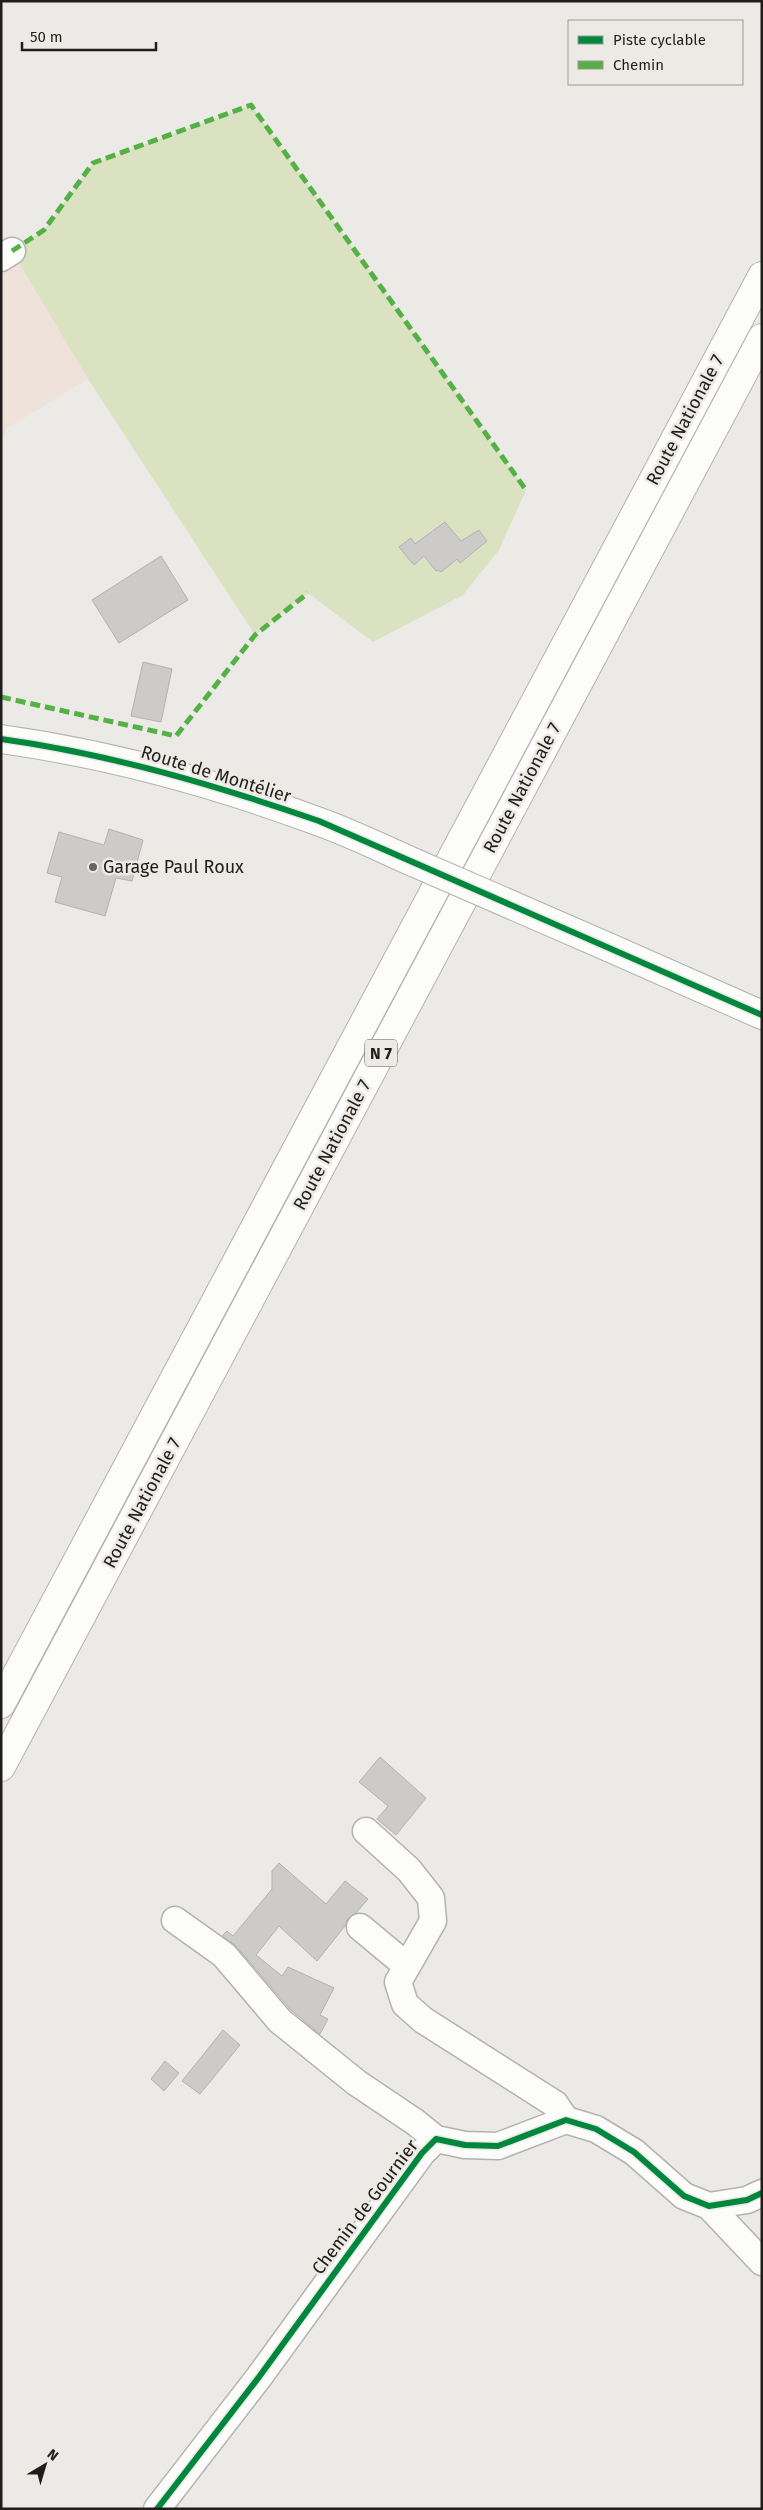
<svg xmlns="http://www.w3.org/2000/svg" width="763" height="2510" viewBox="0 0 763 2510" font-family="'Fira Sans',sans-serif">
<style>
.commercial{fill:#efe2da}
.green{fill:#dae2c2}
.building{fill:#cdcbc9;stroke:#b3b2b1}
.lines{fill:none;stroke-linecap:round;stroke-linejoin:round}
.minor-casing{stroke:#b3b2b1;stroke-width:29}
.major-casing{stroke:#b3b2b1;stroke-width:30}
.highway-casing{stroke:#b3b2b1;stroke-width:30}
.minor{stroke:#fcfcfb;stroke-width:26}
.major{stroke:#fcfcfb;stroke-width:28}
.highway{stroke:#fcfcfb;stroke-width:28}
.major-bridge-casing{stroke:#b3b2b1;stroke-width:30;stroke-linecap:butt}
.major-bridge{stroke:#fcfcfb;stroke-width:28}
.quiet{stroke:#55b145;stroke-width:5;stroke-dasharray:10 5;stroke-linecap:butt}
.cycleway-casing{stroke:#edeae6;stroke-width:9}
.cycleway{stroke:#00873e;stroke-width:6}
.poi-dot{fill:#676563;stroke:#edeae6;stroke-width:2}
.labels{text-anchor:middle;stroke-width:5;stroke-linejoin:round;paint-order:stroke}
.shield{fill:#edeae6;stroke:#5d5b59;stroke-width:1}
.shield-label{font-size:16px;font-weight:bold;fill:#1f1e1c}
.street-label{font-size:18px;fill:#1f1e1c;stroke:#edeae6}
.poi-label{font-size:18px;fill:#1f1e1c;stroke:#edeae6;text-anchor:start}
</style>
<rect width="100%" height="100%" fill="#eceae7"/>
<path class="commercial" d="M19 263 88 379 7 428 1 444V274Z"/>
<path class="green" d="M251 105 526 490 499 550 463 595 373 642 308 593 255 635 88 379 12 251 44 230 93 163Z"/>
<path class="building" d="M445 522 461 541 479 530 487 541 460 563 457 559 441 572 438 570 436 571 424 556 414 565 399 547 411 538 415 544Z
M161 556 188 600 119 643 92 600Z
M143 662 172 669 161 722 131 716Z
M109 829 143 840 132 881 116 878 105 916 55 902 62 877 47 873 59 832 104 845Z
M380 1757 426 1798 396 1835 377 1819 388 1806 359 1782Z
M279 1863 326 1904 345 1881 368 1899 356 1913 348 1918 345 1926 317 1961 279 1926 256 1955 282 1976 288 1967 334 1988 320 2015 328 2019 320 2034 291 2010 235 1945 222 1936 227 1931 233 1936 272 1889V1871Z
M223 2030 240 2045 200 2094 182 2081Z
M165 2061 179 2073 164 2091 151 2079Z"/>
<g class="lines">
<defs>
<path id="minor" d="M1 258 12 251
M366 1831 409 1870 431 1898 433 1921 398 1982 405 2004 423 2020 555 2104 566 2120
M175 1920 224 1955 280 2021 357 2083 415 2122 436 2139
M360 1927 407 1966
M709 2206 762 2262
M157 2509 259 2377 422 2153 436 2139 465 2145 498 2146 566 2120 596 2129 634 2152 684 2196 709 2206 747 2200 762 2193"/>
<path id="major" d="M1 739C109 754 215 783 317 821 351 833 383 849 415 863
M608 947 762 1015"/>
<path id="highway" d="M1 1704 762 276
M1 1767 762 338"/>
</defs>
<use href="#minor" class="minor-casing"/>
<use href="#major" class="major-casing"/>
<use href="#highway" class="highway-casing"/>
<use href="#minor" class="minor"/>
<use href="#major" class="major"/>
<use href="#highway" class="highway"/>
<defs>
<path id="major-bridge" d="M415 863 608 947"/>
</defs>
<use href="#major-bridge" class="major-bridge-casing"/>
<use href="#major-bridge" class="major-bridge"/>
<path class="quiet" d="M12 251 44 230 93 163 251 105 526 490
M1 697 176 736 255 635 308 593"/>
<defs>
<path id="cycleway" d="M1 739C110 754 215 785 319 821L762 1015
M157 2509 259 2377 422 2153 436 2139 465 2145 498 2146 566 2120 596 2129 634 2152 684 2196 709 2206 747 2200 762 2193"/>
</defs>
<use href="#cycleway" class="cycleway-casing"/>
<use href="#cycleway" class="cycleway"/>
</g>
<circle class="poi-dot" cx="93" cy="867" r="5"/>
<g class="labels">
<rect class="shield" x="365" y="1039.5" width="32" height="27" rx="4"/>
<g class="shield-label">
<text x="381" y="1059">N 7</text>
</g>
<g class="street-label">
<text transform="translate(685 420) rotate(-62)" y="6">Route Nationale 7</text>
<text transform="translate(216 774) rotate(17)" y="6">Route de Montélier</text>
<text transform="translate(522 788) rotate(-62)" y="6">Route Nationale 7</text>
<text transform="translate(332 1145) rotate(-62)" y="6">Route Nationale 7</text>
<text transform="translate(142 1503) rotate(-62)" y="6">Route Nationale 7</text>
<text transform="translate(365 2207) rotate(-53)" y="6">Chemin de Gournier</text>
</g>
<g class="poi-label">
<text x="103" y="873">Garage Paul Roux</text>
</g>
</g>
<rect width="763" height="2510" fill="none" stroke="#1f1e1c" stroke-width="5"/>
<rect x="568" y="20" width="175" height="65" fill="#edeae6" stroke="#9b9895"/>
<rect x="578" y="36" width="25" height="8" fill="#00873e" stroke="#9b9895"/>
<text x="613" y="45" font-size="15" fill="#1f1e1c">Piste cyclable</text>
<rect x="578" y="61" width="25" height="8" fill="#55b145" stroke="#9b9895"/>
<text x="613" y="70" font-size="15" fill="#1f1e1c">Chemin</text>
<g transform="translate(45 2465) rotate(38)" stroke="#edeae6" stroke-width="4" paint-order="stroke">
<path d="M0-4L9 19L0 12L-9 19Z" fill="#1f1e1c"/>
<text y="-8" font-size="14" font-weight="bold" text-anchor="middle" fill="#1f1e1c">N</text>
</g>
<path d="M22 42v8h134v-8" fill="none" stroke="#1f1e1c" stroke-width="2.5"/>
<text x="30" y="42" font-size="15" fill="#1f1e1c" stroke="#edeae6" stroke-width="4" paint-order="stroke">50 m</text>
</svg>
